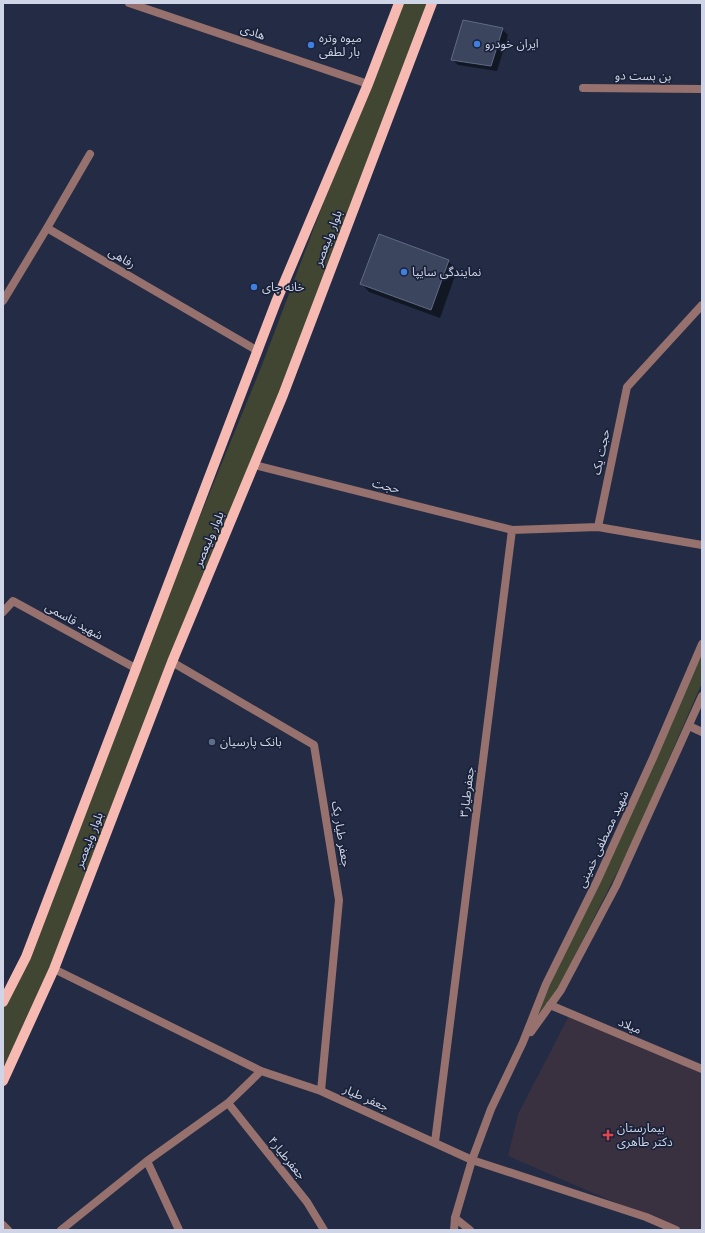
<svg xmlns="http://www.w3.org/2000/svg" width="705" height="1233" viewBox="0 0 705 1233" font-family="Inter,'Noto Sans Arabic',sans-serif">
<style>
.medical{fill:#393040}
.green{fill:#404631}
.shadow{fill:#0007}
.building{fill:#3c455e;stroke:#5f6a87}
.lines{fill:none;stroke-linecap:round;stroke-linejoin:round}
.minor{stroke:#96716d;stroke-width:8}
.tertiary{stroke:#96716d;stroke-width:8}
.primary{stroke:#f6bab3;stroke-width:10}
.shop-dot{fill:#3f7fe0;stroke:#1a223a;stroke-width:1.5}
.service-dot{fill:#5c6f8a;stroke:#1a223a;stroke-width:1.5}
.health-dot{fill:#e0444e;stroke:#1a223a;stroke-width:1.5}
.labels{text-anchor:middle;stroke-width:3.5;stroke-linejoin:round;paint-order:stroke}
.street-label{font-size:12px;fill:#cfd5e6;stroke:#1a223a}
.poi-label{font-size:12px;fill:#cfd5e6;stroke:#1a223a;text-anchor:start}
</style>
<rect width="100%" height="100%" fill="#232b45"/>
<path class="medical" d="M570 1014 702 1071V1230H678L508 1156 518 1114Z"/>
<path class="green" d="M399 3H432L53 969 3 1076V1002L112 731 262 365Z
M702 651V683L633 841 558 989 532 1025Z"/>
<path class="shadow" d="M502 29 508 35 497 71 458 65 452 59Z
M448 261 457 270 440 318 369 292 361 283Z"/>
<path class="building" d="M463 20 503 28 491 66 451 60Z
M379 234 449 260 431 310 360 284Z"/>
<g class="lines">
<path class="minor" d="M129 3 368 84
M583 88 702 89
M47 228 90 154
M3 301 47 228 258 351
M702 305 627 387 598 527 702 545
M254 465 512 530
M3 612 13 601 137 669
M172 662 314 745 339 900 321 1091
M689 726 702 732
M54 969 261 1071 321 1091 472 1160 646 1217 676 1230
M550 1005 702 1069
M228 1103 307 1202 324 1230
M435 1142 512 530 598 527
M147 1161 179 1230
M455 1218 470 1230
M3 1225 8 1230
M61 1230 147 1161 228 1103 261 1071"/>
<path class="tertiary" d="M531 1032 561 990 616 886 702 696
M454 1230 455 1218 472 1160 491 1109 523 1042 546 984 597 881 653 758 702 644"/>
<path class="primary" d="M3 1002 26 957 276 302 368 84 399 3
M3 1081 54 969 172 662 283 395 432 3"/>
</g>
<g class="shop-dot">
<circle cx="477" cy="44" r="4"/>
<circle cx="311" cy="45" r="4"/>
<circle cx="404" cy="272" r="4"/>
<circle cx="254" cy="287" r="4"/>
</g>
<circle class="service-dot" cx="212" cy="742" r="4"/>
<path class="health-dot" d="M606 1129h4v4h4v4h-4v4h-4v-4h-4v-4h4z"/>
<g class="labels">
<g class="street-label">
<text transform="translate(253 32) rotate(19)" y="4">هادی</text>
<text transform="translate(643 76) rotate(1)" y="4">بن بست دو</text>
<text transform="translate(328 238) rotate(-69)" y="4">بلوار ولیعصر</text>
<text transform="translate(122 258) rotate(30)" y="4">رفاهی</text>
<text transform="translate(601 452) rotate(-78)" y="4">حجت یک</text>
<text transform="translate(386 486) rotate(14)" y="4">حجت</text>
<text transform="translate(209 539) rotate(-67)" y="4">بلوار ولیعصر</text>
<text transform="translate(74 621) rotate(29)" y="4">شهید قاسمی</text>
<text transform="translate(467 792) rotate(-83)" y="4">جعفرطیار۳</text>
<text transform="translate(341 834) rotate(81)" y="4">جعفر طیار یک</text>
<text transform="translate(603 839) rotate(-65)" y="4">شهید مصطفی خمینی</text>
<text transform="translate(89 840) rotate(-69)" y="4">بلوار ولیعصر</text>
<text transform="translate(630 1026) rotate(23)" y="4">میلاد</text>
<text transform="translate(366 1098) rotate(24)" y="4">جعفر طیار</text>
<text transform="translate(287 1158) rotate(51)" y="4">جعفرطیار۴</text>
</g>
<g class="poi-label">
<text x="319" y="42">میوه وتره<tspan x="319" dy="14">بار لطفی</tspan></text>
<text x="485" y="48">ایران خودرو</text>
<text x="412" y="276">نمایندگی سایپا</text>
<text x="262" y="291">خانه چای</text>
<text x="220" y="746">بانک پارسیان</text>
<text x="617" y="1132">بیمارستان<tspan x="617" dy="14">دکتر طاهری</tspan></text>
</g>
</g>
<rect width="705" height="1233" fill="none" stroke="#cfd5e6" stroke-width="8"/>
</svg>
